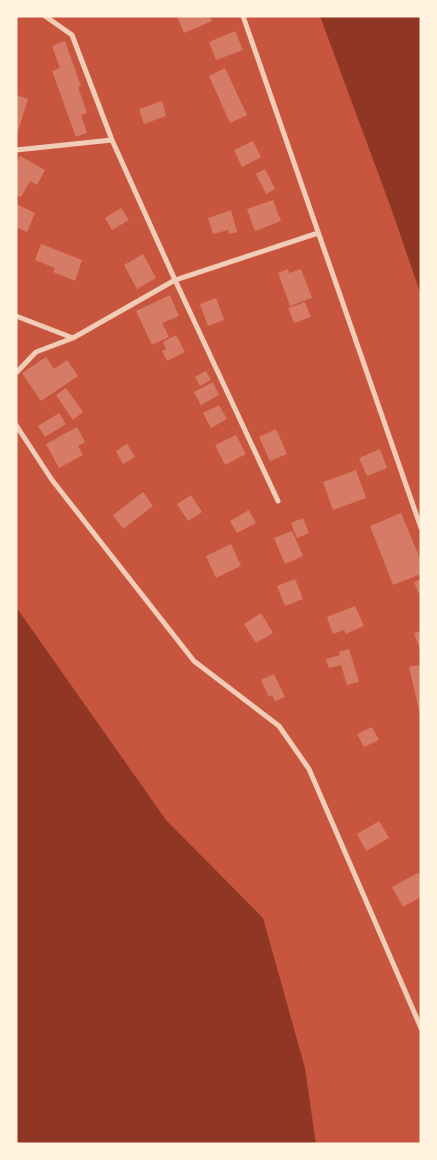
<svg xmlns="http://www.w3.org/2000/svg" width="437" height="1160" viewBox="0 0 437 1160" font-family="'Nunito Sans',sans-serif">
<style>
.water{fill:#8f3625}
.building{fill:#d67c66}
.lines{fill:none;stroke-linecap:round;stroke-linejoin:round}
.minor{stroke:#f1ccb7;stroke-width:5}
</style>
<rect width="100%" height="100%" fill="#c8553d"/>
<path class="water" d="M320 16H421V295L391 208Z
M16 607 166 820 263 918 305 1068 316 1144H16Z"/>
<path class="building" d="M177 16H210L212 21 184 33Z
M235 31 243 50 216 60 209 42Z
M65 41 81 86 78 87 87 113 81 115 87 133 76 137 52 71 60 68 52 46Z
M225 68 247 115 230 123 209 76Z
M16 95 28 99 17 134H16Z
M162 101 166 116 144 124 139 109Z
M253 141 261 157 242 167 234 150Z
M20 156 45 170 37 185 30 181 21 197 16 195V163Z
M265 169 275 189 266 194 256 174Z
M273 200 281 221 255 231 247 209Z
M16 204 35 213 27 232 16 227Z
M121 208 129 220 112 230 105 218Z
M231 210 237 232 229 234 228 230 213 234 208 218Z
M41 244 82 260 75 281 53 272 55 268 35 260Z
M143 254 156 278 137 289 124 265Z
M288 269 289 273 301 269 312 298 290 306 278 273Z
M170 295 179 316 162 323 169 337 152 345 136 311Z
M216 298 224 320 208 326 200 304Z
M305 302 311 317 294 323 288 308Z
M176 335 185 352 167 361 162 351 166 349 163 342Z
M46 357 54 369 67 360 78 376 41 401 22 373Z
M206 371 211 380 200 386 195 377Z
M213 382 219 395 201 405 194 392Z
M66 388 83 412 73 420 56 395Z
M219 405 227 419 211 428 203 413Z
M59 413 66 424 45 437 38 426Z
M77 427 85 442 78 446 83 455 59 468 46 444Z
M276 429 287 454 270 461 259 437Z
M236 435 246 454 225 465 215 445Z
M127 444 135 457 123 464 116 451Z
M380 449 387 468 367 476 359 458Z
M356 470 366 498 333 510 323 482Z
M143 492 153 506 123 529 113 515Z
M191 495 202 512 188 521 177 504Z
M249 510 256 523 237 533 230 521Z
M401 513 419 556 421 555V574L393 585 370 526Z
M303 518 309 533 297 538 291 523Z
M292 531 303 556 285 564 274 538Z
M231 544 241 566 216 578 206 556Z
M295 579 303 599 285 606 277 586Z
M421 579V593L419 594 414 582Z
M355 606 364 626 346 634 344 630 333 634 327 617Z
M261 613 273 633 256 643 244 624Z
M421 631V650H420L414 633Z
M349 649 359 682 347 685 341 665 329 668 326 659 340 655 339 652Z
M419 665H421L420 714 409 667Z
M274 674 285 697 275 701 272 695 269 697 261 680Z
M372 727 379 740 364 747 357 734Z
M379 821 389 838 366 851 357 834Z
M418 873 421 877V897L403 907 392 887Z"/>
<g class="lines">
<path class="minor" d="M45 16 72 35 112 140 175 280 278 501
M243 16 421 528
M16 150 112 140
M16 316 73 338
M16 373 36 352 73 338 175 280 318 233
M16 425 52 480 194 661 279 726 309 769 421 1028"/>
</g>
<rect width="437" height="1160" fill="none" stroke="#fff3e0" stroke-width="35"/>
</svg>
